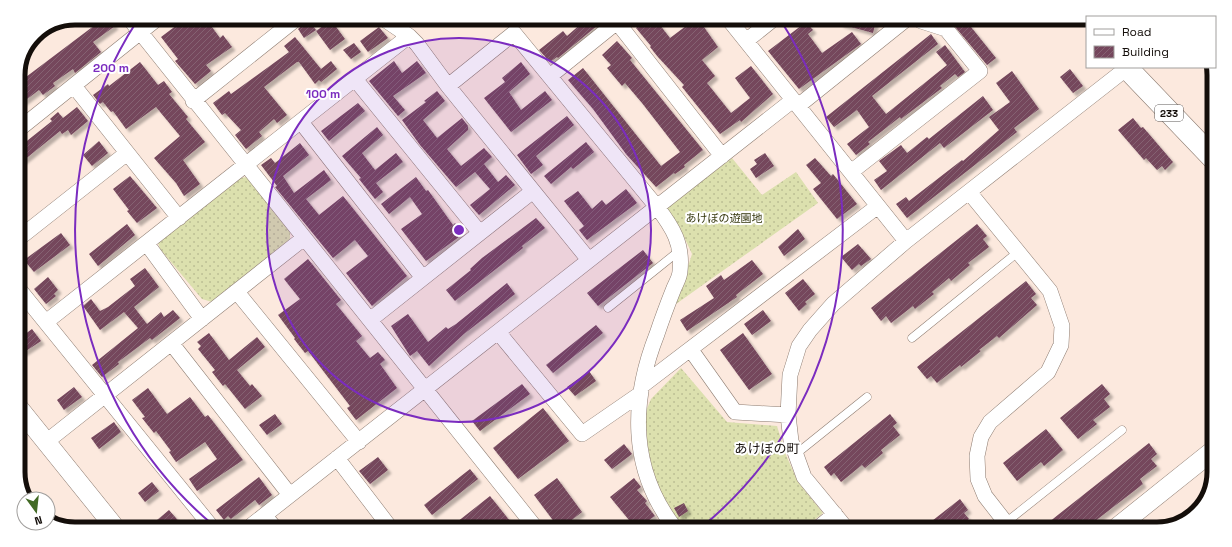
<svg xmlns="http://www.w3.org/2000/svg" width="1232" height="547" viewBox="0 0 1232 547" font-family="'Space Grotesk','Noto Sans JP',sans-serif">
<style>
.grass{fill:url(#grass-dots)}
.building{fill:url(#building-hatch);filter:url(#shadow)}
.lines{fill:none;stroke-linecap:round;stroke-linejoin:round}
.service-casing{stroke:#8e7d72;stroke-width:9}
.minor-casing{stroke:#8e7d72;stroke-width:16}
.tertiary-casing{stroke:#8e7d72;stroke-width:20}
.trunk-casing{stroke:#8e7d72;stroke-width:23}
.service{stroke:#fff;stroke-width:8}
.minor{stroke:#fff;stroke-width:15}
.tertiary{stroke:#fff;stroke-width:19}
.trunk{stroke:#fff;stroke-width:22}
.ring{fill:none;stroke:#7b2cbf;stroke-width:2}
.labels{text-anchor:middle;stroke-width:4;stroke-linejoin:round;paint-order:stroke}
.shield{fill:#fff;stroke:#5a5654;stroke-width:1}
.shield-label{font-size:10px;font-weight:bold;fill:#140e0a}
.park-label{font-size:11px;fill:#34360c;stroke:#fff}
.quarter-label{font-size:13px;fill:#140e0a;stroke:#fff}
.rim{fill:none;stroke:#140e0a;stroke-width:5}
.centre{fill:#7b2cbf;stroke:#fff;stroke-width:2}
.ring-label{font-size:12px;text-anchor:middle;font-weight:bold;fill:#7b2cbf;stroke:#fff;stroke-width:4;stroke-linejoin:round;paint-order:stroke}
</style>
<defs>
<pattern id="grass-dots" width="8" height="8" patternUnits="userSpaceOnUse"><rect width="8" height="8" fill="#dce0ae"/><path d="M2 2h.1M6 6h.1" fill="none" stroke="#bcbf94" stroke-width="1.8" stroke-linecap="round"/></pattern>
<pattern id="building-hatch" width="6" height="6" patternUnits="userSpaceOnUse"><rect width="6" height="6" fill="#74465c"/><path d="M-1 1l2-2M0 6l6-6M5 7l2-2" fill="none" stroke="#856272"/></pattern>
<filter id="shadow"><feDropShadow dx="3.5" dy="3.5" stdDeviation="1" flood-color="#0004"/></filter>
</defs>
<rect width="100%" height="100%" fill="#fce9de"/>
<path class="grass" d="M732 158 762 195 796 172 818 203 676 304 692 254 680 228 666 207Z
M247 177 290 231V241L212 302 202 299 160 249 158 242 240 178Z
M681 368 727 422 777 426 786 455 798 482 823 513 804 528 680 527 659 490 644 447 646 411 651 399Z"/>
<path class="building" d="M89 18H109L115 26 93 42 101 52 75 73 73 69 53 83 55 86 43 95 39 90 18 106V88L24 83 22 80 95 25Z
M190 18 206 19 220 38 223 35 232 47 206 65 211 71 195 84 175 61 178 59 161 37 177 25 178 27Z
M308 20 316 30 304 38 298 29Z
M331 20 345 39 330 50 316 31Z
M580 20H604L558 58 557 57 550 62 539 50 563 31 567 36 582 23Z
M645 20H656L670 38 694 20H699L718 47 702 60 715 76 707 83 731 113 750 98 735 78 751 66 773 94 741 122 740 120 720 134 682 87 684 85 658 57 650 47 651 46 636 28Z
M840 21H876L873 33 840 24Z
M806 22 813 30 808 34 822 53 852 32 861 44 799 89 768 51Z
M951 22H967L996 58 987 65Z
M379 27 388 38 368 52 360 41Z
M931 34 938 44 872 96 886 114 947 65 936 52 945 45 965 72 958 77 955 74 940 86 942 88 901 119 900 117 868 142 870 144 856 155 847 144 869 127 857 110 834 127 826 117Z
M295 37 321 69 331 61 337 69 321 82 319 80 315 84 299 62H297L264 87 287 115 277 123 274 119 259 132 262 136 246 149 235 135 241 130 225 113 222 115 213 103 229 91 231 94 289 52 284 46Z
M617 41 632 58 630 60 703 150 684 165 685 167 675 174 674 173 656 187 626 154 593 109 568 80 583 68 661 166 680 152 642 103 625 83 622 86 607 68 611 65 602 55Z
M354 43 361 52 351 59 343 50Z
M394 61 402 73 417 61 426 73 393 96 405 110 398 116 369 81Z
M140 62 158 85 164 81 172 92 169 94 188 117 186 119 205 142 183 160 200 184 184 196 176 183 154 158 180 136 156 107 126 129 113 111 111 112 103 102 100 104 93 95 108 84 109 86Z
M521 62 530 74 509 92 521 110 545 91 552 100 511 132 484 98 505 82 502 78Z
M1070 69 1083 86 1073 93 1060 77Z
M1012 71 1039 109 1014 128 1017 132 907 218 896 204 906 197 909 201 962 160 963 161 999 130 989 117 1010 102 996 83Z
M437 91 445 101 423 120 437 138 462 118 468 126V130L447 149 461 166 484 148 492 157 484 164 498 182 506 175 515 185 479 215 470 205 490 189 475 172 456 187 420 145 402 120 426 102 424 101Z
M983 96 993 110 944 148 940 143 881 190 874 180 887 171 879 161 901 145 907 153 927 137 929 139Z
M358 103 365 111 329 141 321 131Z
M77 107 88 121 71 135 68 130 62 134 60 131 18 165V148L52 121 50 119 58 112 63 118Z
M567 116 574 125 536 156 543 165 531 174 517 155Z
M1133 118 1141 128 1143 127 1173 162 1165 170 1162 166 1157 170 1146 158 1144 160 1118 130Z
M377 127 383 135 362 153 368 161 375 170 396 153 403 162 376 183 383 192 375 199 359 179 361 178 342 156Z
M99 141 108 153 92 166 83 155Z
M586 142 594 152 573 169 571 167 551 184 544 176Z
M300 143 309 155 283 176 294 193 324 170 331 180 306 199 319 215 343 196 407 276 372 306 346 273 368 256 355 240 333 258 275 187 277 186 261 165 271 158 275 163Z
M765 153 774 166 756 178 750 169 757 164 754 160Z
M815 158 831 176 833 174 857 204 837 219 813 189 821 183 806 165Z
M130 176 157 208 137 223 127 211 129 210 113 189Z
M416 177 426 191 428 190 453 225 455 223 463 234 426 261 401 229 422 214 410 197 389 214 381 204Z
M626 189 637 203 587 240 579 230 584 226 564 201 578 191 592 209 602 200 606 205Z
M536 218 545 228 522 246 523 248 455 301 446 290 471 270 470 269 482 258Z
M127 224 135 235 98 266 89 254Z
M977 224 987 236 983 239 989 247 968 263 970 265 951 281 949 278 932 292 934 294 915 309 913 306 891 323 886 316 881 321 871 308Z
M798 229 805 239 784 256 778 247Z
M61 233 70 245 34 272 24 260Z
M858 244 871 259 861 266 859 264 852 270 841 257Z
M643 250 653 263 598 306 587 293Z
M308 259 341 300 336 304 362 336 356 341 370 358 378 352 385 360 380 364 397 388 356 420 347 408 350 406 308 351 305 353 294 339 295 338 278 315 300 299 284 279Z
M752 260 763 274 736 295 737 297 687 331 680 320 714 298 706 286 721 275 724 280Z
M145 268 159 287 134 307 147 324 161 312 164 317 173 310 180 318 152 340 150 338 118 362 119 364 102 377 92 365 138 328 124 312 100 330 83 306 91 299 100 311 108 307 135 286 130 279Z
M48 277 58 290 54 294 56 296 46 304 34 289Z
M803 279 815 294 805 302 807 304 799 311 785 293Z
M1026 281 1036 294 1031 298 1037 305 999 338 997 336 979 350 981 351 961 367 960 365 937 383 931 376 927 379 917 367Z
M507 283 515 294 464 334 429 366 417 351 410 356 391 326 408 314 428 342 446 327 448 329 456 324Z
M763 310 771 321 752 335 744 324Z
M596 325 603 333 553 373 546 365Z
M32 329 41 341 23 353 18 346V339Z
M209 333 229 360 257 337 265 347 237 370 250 386 252 384 262 396 245 409 225 384 223 386 212 372 215 370 198 349 201 346 197 342Z
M743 333 772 374 749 390 720 350Z
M589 371 596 381 575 396 567 387Z
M522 384 530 394 480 431 472 421Z
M1102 384 1110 394 1104 399 1110 407 1093 420 1097 424 1078 439 1060 418Z
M74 387 82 397 64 410 57 400Z
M148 388 167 414 190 397 205 417 208 415 243 460 197 491 189 479 217 459 205 442 176 462 169 452 171 451 156 431 154 433 142 418 145 417 132 400Z
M543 408 569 441 518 479 493 448Z
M275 414 282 424 267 435 259 425Z
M890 414 897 423 893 426 900 435 881 450 883 453 865 468 862 465 841 482 834 473 831 476 824 467Z
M114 422 121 432 99 449 91 438Z
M1046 429 1063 450 1044 466 1041 462 1017 481 1003 463Z
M1149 443 1157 454 1151 459 1157 466 1140 479 1143 484 1090 525 1087 521 1078 529H1054L1049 522Z
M624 444 632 454 612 469 604 460Z
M378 457 388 470 370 484 359 471Z
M470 469 478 479 432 515 424 505Z
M259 477 272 495 259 505 255 500 231 519 228 516 224 520 216 510Z
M557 478 582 512 563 527H558L534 495Z
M634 478 641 487 637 490 647 501 645 503 655 516 639 527H620L629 520 610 497Z
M152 482 159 491 145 502 138 493Z
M490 496 514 526H452Z
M960 499 968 510 964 513 969 519 958 528H923Z
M684 503 688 511 679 517 674 508Z
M169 510 182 525H151Z"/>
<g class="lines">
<defs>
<path id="service" d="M608 308 679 251
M912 338 1018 252
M796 454 867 397
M267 513 277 525
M999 528 1122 430"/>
<path id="minor" d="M129 18 535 527
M384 19 409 36 417 44 448 86 589 260
M730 21 906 241
M746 41 771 21
M550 76 617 22 722 156
M355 79 480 233
M74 86 179 218
M448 86 514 33 657 207C673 228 683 244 680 271 680 277 676 283 674 288 668 303 662 319 657 334 631 400 629 468 674 527
M193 101 296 19
M798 106 904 21
M301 122 423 278
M18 130 158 18
M851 172 980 71 946 29 921 21
M969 192 1050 291 1062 326 1061 345 1048 372 990 422 981 437 977 456 978 479 985 496 1010 528
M18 239 127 153
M147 244 202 319
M18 288 210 525
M237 292 359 442
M370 320 533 191
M46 322 409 36
M498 332 582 434 640 394
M172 344 290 495
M691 350 735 412 788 415
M643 385 878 206
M46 442 304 238
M337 458 389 526
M252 525 793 100
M818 528 835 514
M846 528 804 477 791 441 788 415 790 375 799 346 810 330 833 304 906 241 1127 68"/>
<path id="tertiary" d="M18 407 113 525
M1115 529 1210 453"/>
<path id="trunk" d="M1126 67 1213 158"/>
</defs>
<use href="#service" class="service-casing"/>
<use href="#minor" class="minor-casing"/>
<use href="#tertiary" class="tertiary-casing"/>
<use href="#trunk" class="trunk-casing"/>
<use href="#service" class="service"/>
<use href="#minor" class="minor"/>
<use href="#tertiary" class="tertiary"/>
<use href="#trunk" class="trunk"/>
</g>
<circle cx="459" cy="230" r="192" fill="#7b2cbf" fill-opacity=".12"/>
<g class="ring">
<circle cx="459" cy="230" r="192"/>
<path d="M212 524A384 384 0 0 1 137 21M781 21A384 384 0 0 1 703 526"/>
</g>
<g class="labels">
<rect class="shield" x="1155" y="105" width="28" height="16" rx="3"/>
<g class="shield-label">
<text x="1169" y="117">233</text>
</g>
<g class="park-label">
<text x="724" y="222">あけぼの遊園地</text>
</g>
<g class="quarter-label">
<text x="767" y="453">あけぼの町</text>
</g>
</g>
<path d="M0 0H1232V547H0ZM75 25H1157A50 50 0 0 1 1207 75V472A50 50 0 0 1 1157 522H75A50 50 0 0 1 25 472V75A50 50 0 0 1 75 25Z" fill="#fff" fill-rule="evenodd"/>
<path class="rim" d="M75 25H1157A50 50 0 0 1 1207 75V472A50 50 0 0 1 1157 522H75A50 50 0 0 1 25 472V75A50 50 0 0 1 75 25Z"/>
<circle cx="459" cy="230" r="6" class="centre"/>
<g class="ring-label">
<text x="111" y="72">200 m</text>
<text x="323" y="98">100 m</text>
</g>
<rect x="1086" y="16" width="130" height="52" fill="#ffffff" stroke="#a19f9d"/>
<rect x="1094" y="29" width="20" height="6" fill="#ffffff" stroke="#a19f9d"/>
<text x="1122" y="36" font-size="12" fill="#140e0a">Road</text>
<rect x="1094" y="46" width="20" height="12" fill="url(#building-hatch)" stroke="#a19f9d"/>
<text x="1122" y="56" font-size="12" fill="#140e0a">Building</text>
<g transform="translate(36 511) rotate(165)"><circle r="19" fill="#ffffff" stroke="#a19f9d"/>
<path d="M0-3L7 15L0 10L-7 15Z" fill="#426a25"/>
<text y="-6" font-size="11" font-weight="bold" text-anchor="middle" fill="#140e0a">N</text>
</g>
</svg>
